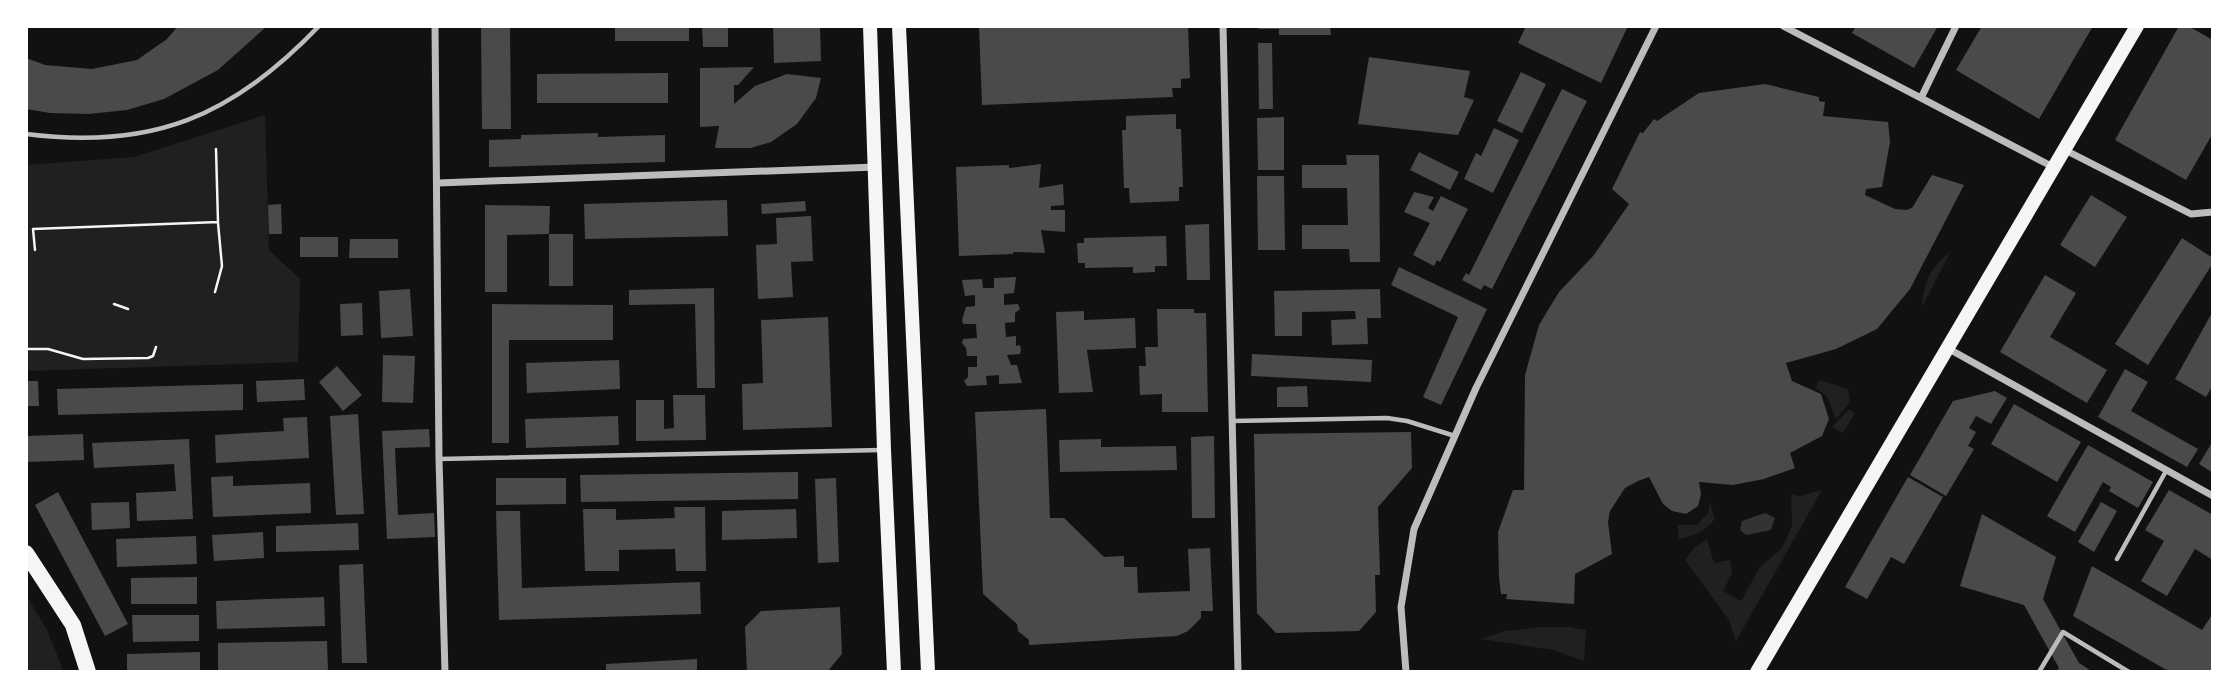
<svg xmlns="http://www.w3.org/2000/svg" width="2239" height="698" viewBox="0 0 2239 698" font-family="Poppins,sans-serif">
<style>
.green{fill:#202020}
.water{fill:#333}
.building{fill:#4a4a4a}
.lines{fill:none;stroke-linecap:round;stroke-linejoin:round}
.path{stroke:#f5f5f5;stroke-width:2.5}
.service{stroke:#bcbcbc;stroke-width:4.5}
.minor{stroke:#bcbcbc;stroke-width:7}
.secondary{stroke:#f5f5f5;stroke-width:14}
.primary{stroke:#f5f5f5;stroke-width:16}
</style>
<rect width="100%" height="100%" fill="#111"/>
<path class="green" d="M265 115 269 250 300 279 298 362 26 371V165L134 157Z
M1951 251 1922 307C1923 283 1931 266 1951 251Z
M1819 380 1848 389 1850 402 1836 419 1827 397 1816 388Z
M1849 409 1855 413 1843 433 1832 427Z
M1822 490 1736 641 1729 620 1685 560 1694 548 1707 539 1714 563 1730 560 1732 573 1723 591 1741 601 1760 567 1782 548 1792 526 1791 494 1800 496Z
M1710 503 1715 519C1706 530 1692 537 1679 539L1677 525H1697L1708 513Z
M26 595 47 630 64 672H26Z
M1542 627H1570L1586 630 1584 661 1554 650 1481 639 1505 631Z"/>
<path class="water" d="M1765 513 1775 518 1771 530 1746 535 1740 530 1742 521Z"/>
<path class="building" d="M178 26H267L218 70 164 99 127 110 89 114 50 113 26 109V58L45 65 92 69 137 60 167 39Z
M481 26H510L511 129H482Z
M615 26H689V41H615Z
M702 26H728V47H703Z
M773 26H820L821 61 774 63Z
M979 26H1188L1190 78 1181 79V88H1172L1173 97 982 105Z
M1258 26H1330L1331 35H1279V29H1258Z
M1526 26H1628L1601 83 1518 43Z
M1856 26H1938L1914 68 1852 33Z
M1982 26H2093L2039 119 1956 70Z
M2179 26H2188L2213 40V133L2186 180 2115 140Z
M1258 43H1272L1273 109H1259Z
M1369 57 1470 71 1464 97 1474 100 1458 135 1358 124Z
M754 67 738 85H734V104L755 86 787 74 821 78 816 98 797 124 771 142 751 148H715L719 126 700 127V68Z
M1521 72 1546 84 1522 133 1497 121Z
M668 73V103H537V74Z
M1765 84 1819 97V101L1825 102 1823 116 1888 122 1890 142 1882 187 1866 189 1865 195 1895 209 1906 210 1912 208 1932 175 1964 185 1910 289 1877 329 1836 349 1786 363 1792 381 1821 394 1829 419 1822 436 1790 453 1795 468 1764 479 1733 485 1699 482 1701 494 1698 506 1686 514 1672 511 1663 504 1649 477 1638 481 1625 488 1610 511 1608 522 1612 554 1575 574 1574 604 1506 599 1507 594H1501L1499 577 1498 532 1513 490H1524L1525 375 1539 325 1559 292 1594 255 1629 204 1612 189 1640 132 1643 133 1654 119 1657 121 1699 93Z
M1562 89 1587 101 1492 289 1484 285 1481 290 1462 280 1466 273 1469 275Z
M1176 114V129H1181L1183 187H1179V201L1130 203 1129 188H1124L1122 130H1126V116Z
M1284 117V170H1258L1257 118Z
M1494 128 1519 140 1493 193 1464 179 1476 153 1481 156Z
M598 133V137L665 135V162L489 167V140L521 139V135Z
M1419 152 1459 172 1450 190 1410 170Z
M1346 155H1379L1380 262H1350L1349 249H1302V225H1348L1347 188H1302V165H1347Z
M1041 164 1039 188 1063 184 1064 205 1051 206V210H1065V232L1041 230 1045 253 1013 252V254L959 256 956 167 1009 165V168Z
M1257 176H1284L1285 250H1258Z
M1414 192 1434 197 1428 208 1433 211 1441 196 1468 209 1440 262 1437 260 1434 266 1413 255 1430 223 1404 212Z
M2091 195 2127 217 2095 267 2060 245Z
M727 200 728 236 585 239 584 204Z
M805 201 806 211 762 214 761 204Z
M281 204 282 234H269L268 205Z
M485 205 550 206 549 234 507 235V292H485Z
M811 216 813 261 791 262 793 297 758 299 756 245 777 244 776 218Z
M1209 224 1210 280H1187L1185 225Z
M549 234H573V286H549Z
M1166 236 1167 266H1155V272L1133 273V267L1085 268V263H1078L1077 243H1084V238Z
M300 237H338V257H300Z
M2182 238 2213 258V263L2148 365 2115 344Z
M350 239H398V258H349Z
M1399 267 1487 309 1441 405 1423 397 1458 317 1391 285Z
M2045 275 2076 293 2050 337 2107 370 2087 403 2000 352Z
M1016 277 1014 293 1004 294V305L1018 304 1020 309 1015 313V322L1005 323 1006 337 1016 336V346L1020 345 1021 350 1020 354 1007 355 1011 365H1017L1022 383 999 384V375L986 376 987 385 967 386 964 381 968 377V367H977V356H967L966 348 962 343 963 339 977 338 976 324H963L962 320 966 307 975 306V295L965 296 962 280 982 279 983 288H994V278Z
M714 288 715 388H697L695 304 629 305V290Z
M410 289 413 336 381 338 379 291Z
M1380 289 1381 318H1367L1368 344 1332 345 1331 320 1356 319 1355 311 1302 312V336H1275L1274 291Z
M362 303 363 335 341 336 340 304Z
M492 304 613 305V340H509V443H492Z
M1157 309H1194V313H1206L1208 412H1162V394L1140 395 1139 366H1146L1145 347H1158Z
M1084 311V320L1135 318 1136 348 1087 350 1093 392 1059 393 1056 312Z
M2213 311V385L2206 397 2175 379Z
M828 317 832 427 743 430 742 384 763 383 761 320Z
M1252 354 1372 360 1371 382 1251 376Z
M383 355 415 356 413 403 382 402Z
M619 360 620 389 527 393 526 363Z
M337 366 362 395 343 411 319 382Z
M2125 369 2148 382 2131 411 2198 449 2187 467 2098 417Z
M304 379 305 400 257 402 256 381Z
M26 381H38L39 406H26Z
M243 384V410L58 415 57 389Z
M1307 386 1308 407H1277V387Z
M1995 391 2007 398 1991 424 1976 416 1969 428 1976 432 1968 446 1974 449 1946 496 1910 475 1953 401Z
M673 395H705L706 440 636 441V400H664V429L674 428Z
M2014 404 2081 442 2057 482 1991 444Z
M1046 409 1050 518H1064L1104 557 1124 556V567H1137L1138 593 1190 591 1188 549 1210 548 1213 611H1201V618L1188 631 1177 636 1029 645V640L1018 631 1017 624 983 594 975 412Z
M358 414 364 514 336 515 330 416Z
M618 416 619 445 526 448 525 419Z
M307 417 309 458 216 463 215 435 284 431 283 418Z
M429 429 430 447 395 448 398 515 434 513 435 537 387 539 382 431Z
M1411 432 1412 468 1378 507 1380 575H1375L1376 612 1359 631 1276 633 1257 613 1254 434Z
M83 434 84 460 26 462V436Z
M1214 436 1215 518H1192L1191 437Z
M189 439 193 519 137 521 136 493 176 491 174 464 94 468 92 443Z
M1101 439V447L1176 446 1177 470 1060 472 1059 440Z
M2213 441V473L2199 464Z
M2088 445 2153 482 2138 508 2109 491 2111 487 2103 482 2075 532 2047 516Z
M798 472V499L581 502 580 475Z
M233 476V486L310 483 311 513 213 517 211 477Z
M1908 477 1943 497 1904 564 1891 557 1867 599 1845 587Z
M496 478H566V504L496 505Z
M836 478 839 562 818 563 815 479Z
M2169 490 2213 515V560L2195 549 2167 596 2141 581 2164 541 2145 530Z
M58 492 128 624 105 636 35 505Z
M129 502 130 528 92 530 91 503Z
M2101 502 2117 511 2094 552 2078 542Z
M674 507H705L706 571H676L675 549 619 550V571H585L583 509H616V520L675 518Z
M796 509 797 538 722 540V511Z
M496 511H520L522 588 700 582 701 614 499 620Z
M1982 514 2056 557 2043 599 2079 663 2093 672H2056L2059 668 2024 605 1960 586Z
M358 523 359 550 276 552V526Z
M263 532 264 558 214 561 212 535Z
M196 536 197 564 117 567 116 539Z
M363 564 367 663H342L339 565Z
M2092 566 2202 630 2213 613V672H2170L2073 616Z
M197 577V604H131V578Z
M324 597 325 626 217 629 216 601Z
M840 607 842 654 827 672H747L745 627 761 611Z
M132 615H199V641L133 642Z
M327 641 328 670 218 672V643Z
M200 652V672H127V654Z
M697 659V672H606V664Z"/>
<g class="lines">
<path class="path" d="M35 250 33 229 218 222 216 149
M215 292 222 266 218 223
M114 304 128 309
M26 349H48L83 359 148 358 153 356 156 347"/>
<path class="service" d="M26 134C152 150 232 117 319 26
M1232 421 1387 418 1407 421 1455 436
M439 459 882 450
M2117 559 2166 471
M2039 672 2063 632 2129 672"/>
<path class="minor" d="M435 26 439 459 445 672
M1223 26 1238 672
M1783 26 2055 168
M1921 98 1956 26
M2065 150 2191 214 2213 212
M438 183 876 167
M1949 349 2213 496
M1406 672 1401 607 1414 529 1476 388 1656 26"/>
<path class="secondary" d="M870 26 884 450 894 672
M899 26 928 672
M1757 672 2137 26"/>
<path class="primary" d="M26 553 73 625 88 672"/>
</g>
<rect width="2239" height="698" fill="none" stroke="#ffffff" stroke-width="56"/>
</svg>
